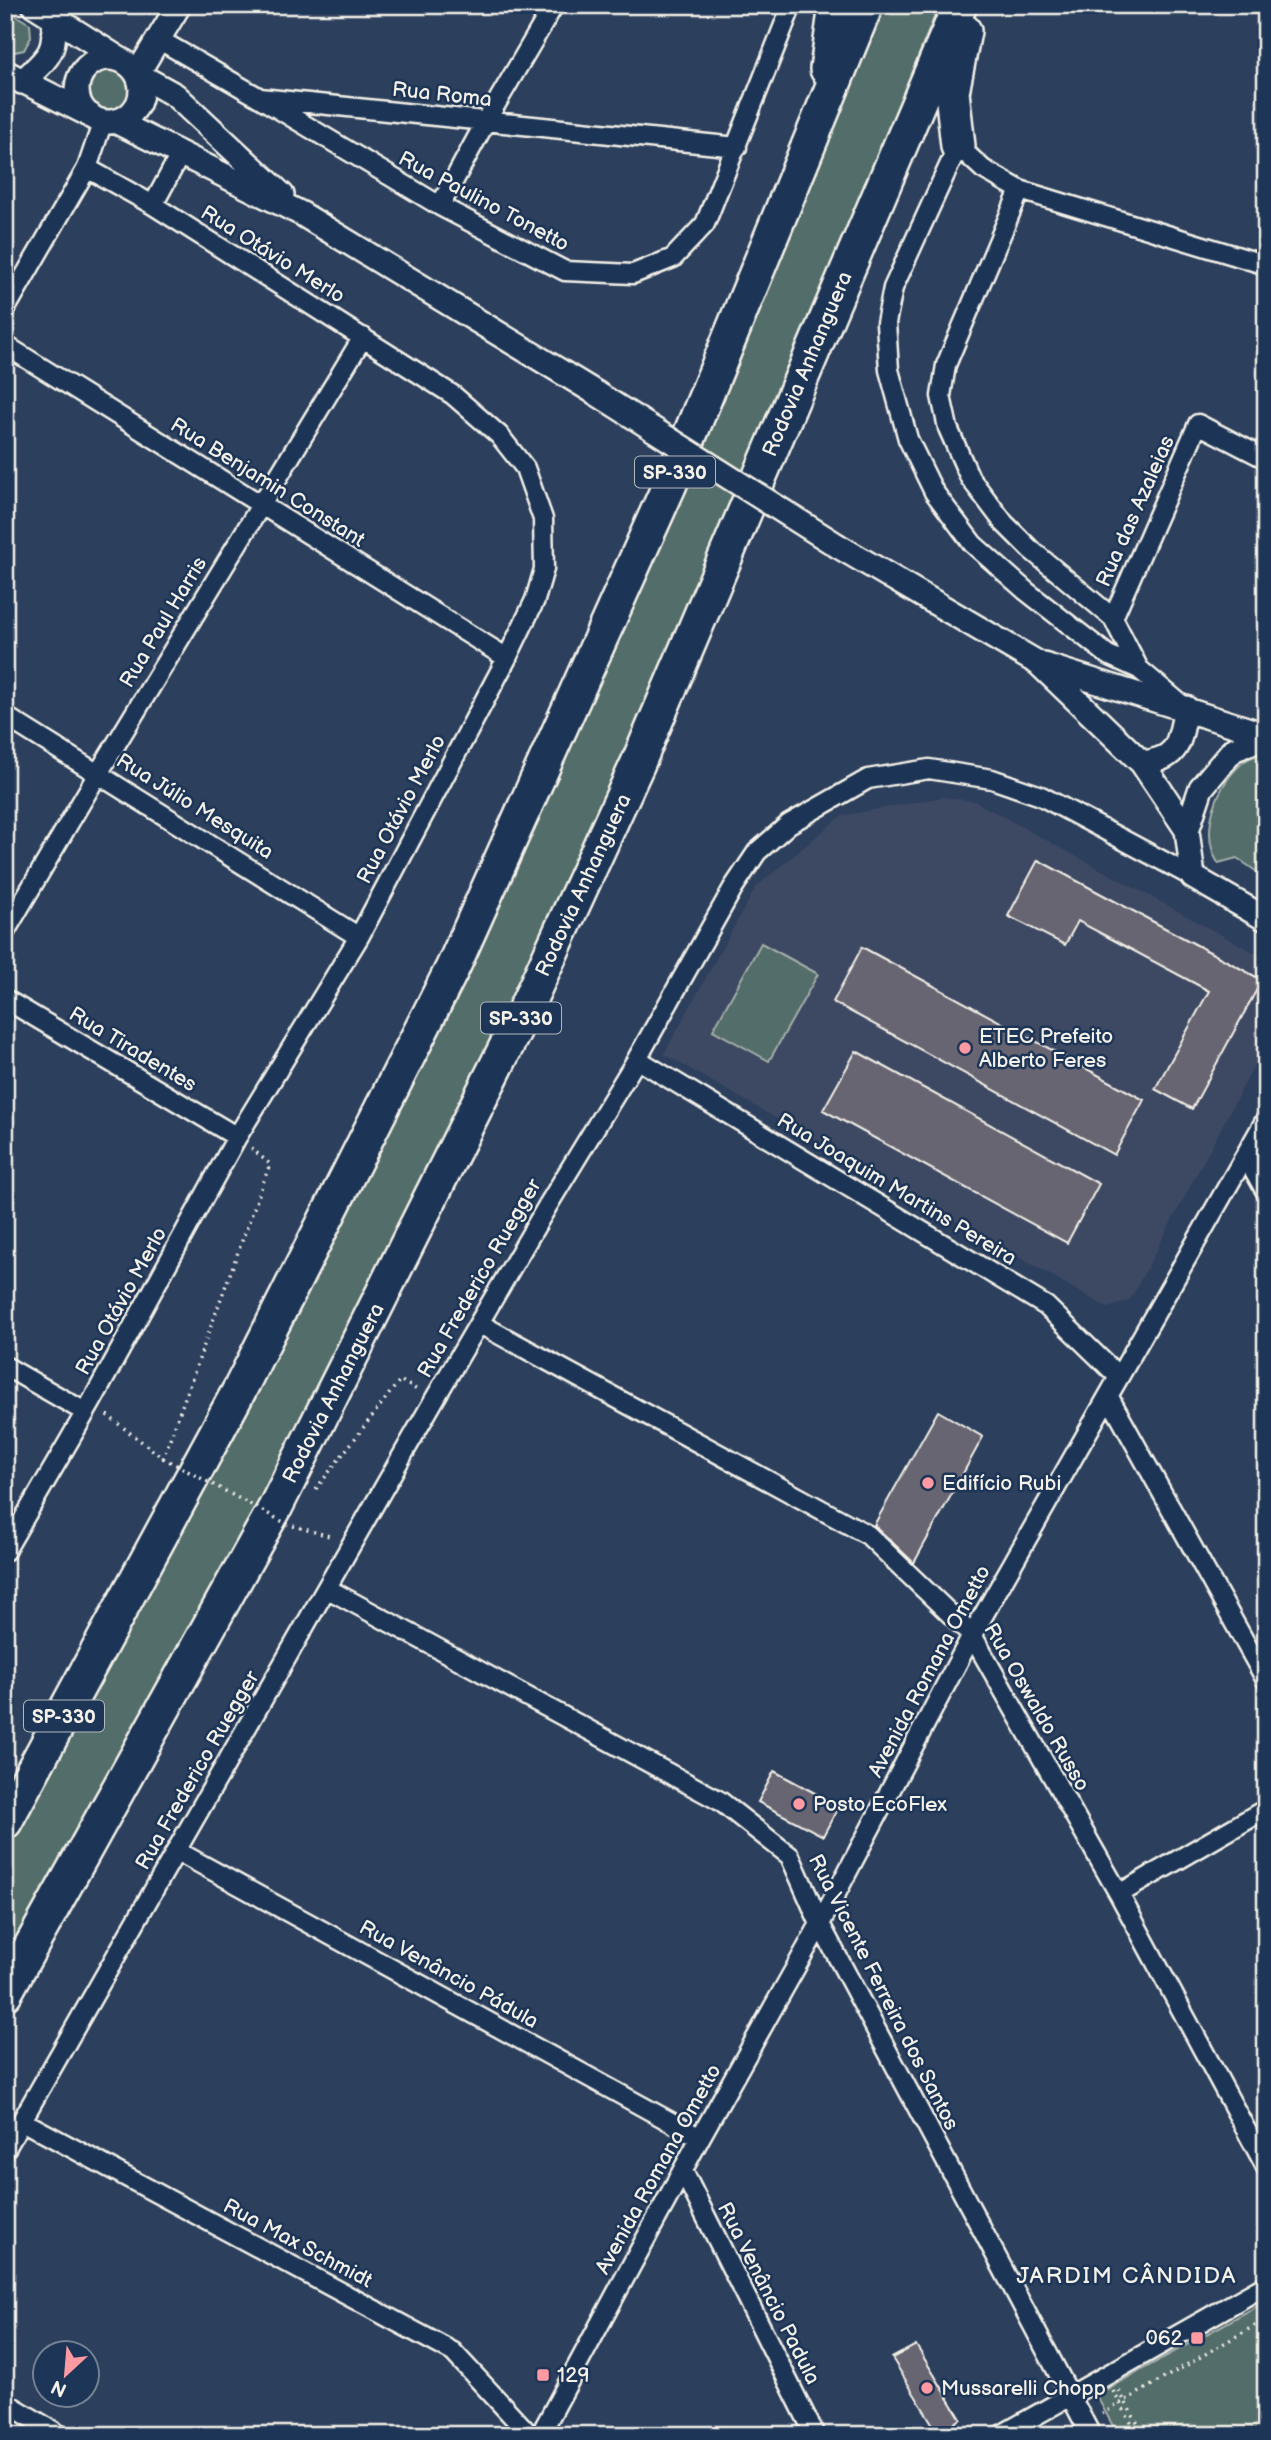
<svg xmlns="http://www.w3.org/2000/svg" width="1271" height="2440" viewBox="0 0 1271 2440" font-family="'Balsamiq Sans',sans-serif">
<style>
.built{fill:#3e4a64}
.green{fill:#536d6a;stroke:#a4afa9;stroke-width:2}
.building{fill:#686573;stroke:#f4f1e8;stroke-width:2}
.lines{fill:none;stroke-linecap:round;stroke-linejoin:round}
.minor-casing{stroke:#f4f1e8;stroke-width:23}
.tertiary-casing{stroke:#f4f1e8;stroke-width:28}
.motorway-casing{stroke:#f4f1e8;stroke-width:38}
.path{stroke:#f4f1e8;stroke-width:3.5;stroke-dasharray:2 5;stroke-linecap:butt}
.minor{stroke:#1d3557;stroke-width:18}
.tertiary{stroke:#1d3557;stroke-width:23}
.motorway{stroke:#1d3557;stroke-width:33}
.tertiary-bridge-casing{stroke:#f4f1e8;stroke-width:28;stroke-linecap:butt}
.path-bridge{stroke:#f4f1e8;stroke-width:3.5;stroke-dasharray:2 5;stroke-linecap:butt}
.tertiary-bridge{stroke:#1d3557;stroke-width:23}
.poi-dot{fill:#ff9aa2;stroke:#1d3557;stroke-width:2.5}
.labels{text-anchor:middle;stroke-width:5;stroke-linejoin:round;paint-order:stroke}
.shield{fill:#1d3557;stroke:#b4b9bc;stroke-width:2}
.shield-label{font-size:19px;font-weight:bold;fill:#f4f1e8}
.street-label{font-size:21px;fill:#f4f1e8;stroke:#1d3557}
.poi-label{font-size:21px;fill:#f4f1e8;stroke:#1d3557;text-anchor:start}
.neighbourhood-label{font-size:23px;letter-spacing:2px;fill:#f4f1e8;stroke:#1d3557}
</style>
<rect width="100%" height="100%" fill="#2c3f5d"/>
<filter id="ink" filterUnits="userSpaceOnUse"><feTurbulence type="fractalNoise" baseFrequency=".0143" numOctaves="2"/><feDisplacementMap in="SourceGraphic" scale="14" xChannelSelector="R" yChannelSelector="G"/><feConvolveMatrix kernelMatrix="1 2 1 2 8 2 1 2 1" color-interpolation-filters="sRGB"/></filter>
<g filter="url(#ink)">
<path class="built" d="M943 797 974 801 1266 959V1043L1130 1300 1108 1308 664 1054 756 887 841 816Z"/>
<path class="green" d="M879 5H939L797 356 584 859 290 1451 5 1966V1849L57 1759 453 1000 532 832 681 489Z
M5 9 30 24 31 37 24 50 5 54Z
M88 91a21 21 0 1 1 42 0a21 21 0 1 1-42 0Z
M1266 752V878L1237 858 1218 863C1199 831 1217 783 1245 761 1250 757 1259 755 1266 752Z
M761 943 818 974 769 1061 713 1030Z
M1266 2301V2435H1118L1096 2395Z"/>
<path class="building" d="M1038 860 1262 980 1192 1109 1155 1089 1209 991 1078 921 1065 945 1008 916Z
M862 947 1144 1100 1114 1155 833 1002Z
M856 1051 1099 1184 1067 1243 823 1110Z
M938 1411 983 1437 914 1563 874 1525Z
M774 1771 839 1806 823 1836 758 1802Z
M916 2345 961 2419 938 2433 892 2358Z"/>
<g class="lines">
<defs>
<path id="minor" d="M158 39 260 98 737 147
M260 98 440 206 565 271 633 274 673 258 705 224 792 5
M87 168 153 205
M1020 190 946 365 941 396 948 428 970 478 1004 523 1030 549 1113 618 1139 669
M440 206 486 121 554 5
M5 310 87 168 103 121
M5 345 507 658
M1113 618 1198 424 1266 459
M1183 706 1139 669 1108 655 1026 591 973 544 934 492 908 439 889 370 886 323 893 288 958 146 983 169 1020 190 1266 265
M5 716 359 937
M5 932 99 772 363 337
M5 999 237 1137
M637 1059 1046 1306 1119 1377
M1246 1156 1266 1192
M480 1324 868 1535 972 1635 1119 1894 1266 2167
M5 1366 85 1412
M1109 1397 1266 1680
M5 1551 91 1403 237 1137 359 937 507 658 535 600 544 569 543 519 525 468 499 435 453 395 153 205 181 153
M328 1589 720 1801 790 1856 820 1924 1091 2435
M177 1851 700 2138
M1119 1894 1266 1809
M22 2121 453 2352 530 2435
M5 2150 434 1400 548 1205 637 1059 733 888 757 852 789 824 868 779 929 769 992 779 1041 796 1193 877
M683 2171 815 2435
M5 2402 60 2435
M540 2435 700 2138 820 1924 972 1635 1266 1119
M1001 2435 1266 2285"/>
<path id="tertiary" d="M34 5 121 60
M179 5 137 74 175 95 282 195
M77 90a32 32 0 1 1 64 0a32 32 0 1 1-64 0Z
M5 72 90 115
M22 82C48 57 57 54 53 17
M115 121 302 214 596 393
M838 546 1038 663 1142 763 1187 830 1193 877 1266 919
M1044 665 1266 735
M1142 763C1180 759 1179 742 1186 708
M1187 830 1201 788 1233 750 1266 736"/>
<path id="motorway" d="M827 69 836 5
M958 146 952 92 964 31
M5 1822 241 1387 453 967 669 486 866 5
M5 1993 275 1508 527 1005 638 763 960 5"/>
</defs>
<use href="#minor" class="minor-casing"/>
<use href="#tertiary" class="tertiary-casing"/>
<use href="#motorway" class="motorway-casing"/>
<path class="path" d="M107 1415 163 1458 270 1164 251 1148
M316 1489 400 1380 417 1390
M293 1526 333 1537
M1113 2391 1138 2435
M1119 2391 1144 2435
M1102 2414 1266 2319"/>
<use href="#minor" class="minor"/>
<use href="#tertiary" class="tertiary"/>
<use href="#motorway" class="motorway"/>
<defs>
<path id="tertiary-bridge" d="M596 393 838 546"/>
</defs>
<use href="#tertiary-bridge" class="tertiary-bridge-casing"/>
<path class="path-bridge" d="M163 1458 289 1525"/>
<use href="#tertiary-bridge" class="tertiary-bridge"/>
</g>
</g>
<g class="poi-dot">
<circle cx="965" cy="1048" r="7"/>
<circle cx="928" cy="1483" r="7"/>
<circle cx="799" cy="1804" r="7"/>
<rect x="1190" y="2331" width="14" height="14" rx="3.5"/>
<rect x="536" y="2368" width="14" height="14" rx="3.5"/>
<circle cx="927" cy="2388" r="7"/>
</g>
<g class="labels">
<g class="shield">
<rect x="635" y="456.5" width="80" height="31" rx="5"/>
<rect x="481" y="1002.5" width="80" height="31" rx="5"/>
<rect x="24" y="1700.5" width="80" height="31" rx="5"/>
</g>
<g class="shield-label">
<text x="675" y="479">SP-330</text>
<text x="521" y="1025">SP-330</text>
<text x="64" y="1723">SP-330</text>
</g>
<g class="street-label">
<text transform="translate(442 94) rotate(6)" y="7">Rua Roma</text>
<text transform="translate(484 201) rotate(28)" y="7">Rua Paulino Tonetto</text>
<text transform="translate(273 254) rotate(32)" y="7">Rua Otávio Merlo</text>
<text transform="translate(807 364) rotate(-67)" y="7">Rodovia Anhanguera</text>
<text transform="translate(268 482) rotate(32)" y="7">Rua Benjamin Constant</text>
<text transform="translate(1135 511) rotate(-66)" y="7">Rua das Azaleias</text>
<text transform="translate(163 622) rotate(-59)" y="7">Rua Paul Harris</text>
<text transform="translate(195 806) rotate(32)" y="7">Rua Júlio Mesquita</text>
<text transform="translate(401 809) rotate(-62)" y="7">Rua Otávio Merlo</text>
<text transform="translate(583 885) rotate(-65)" y="7">Rodovia Anhanguera</text>
<text transform="translate(133 1049) rotate(31)" y="7">Rua Tiradentes</text>
<text transform="translate(897 1189) rotate(31)" y="7">Rua Joaquim Martins Pereira</text>
<text transform="translate(479 1278) rotate(-60)" y="7">Rua Frederico Ruegger</text>
<text transform="translate(121 1301) rotate(-61)" y="7">Rua Otávio Merlo</text>
<text transform="translate(333 1393) rotate(-63)" y="7">Rodovia Anhanguera</text>
<text transform="translate(929 1671) rotate(-62)" y="7">Avenida Romana Ometto</text>
<text transform="translate(1037 1707) rotate(60)" y="7">Rua Oswaldo Russo</text>
<text transform="translate(197 1770) rotate(-60)" y="7">Rua Frederico Ruegger</text>
<text transform="translate(449 1974) rotate(29)" y="7">Rua Venâncio Pádula</text>
<text transform="translate(884 1992) rotate(63)" y="7">Rua Vicente Ferreira dos Santos</text>
<text transform="translate(658 2169) rotate(-61)" y="7">Avenida Romana Ometto</text>
<text transform="translate(298 2243) rotate(28)" y="7">Rua Max Schmidt</text>
<text transform="translate(769 2293) rotate(63)" y="7">Rua Venâncio Padula</text>
</g>
<g class="poi-label">
<text x="979" y="1043">ETEC Prefeito<tspan x="979" dy="24">Alberto Feres</tspan></text>
<text x="942" y="1490">Edifício Rubi</text>
<text x="813" y="1811">Posto EcoFlex</text>
<text x="1183" y="2345" text-anchor="end">062</text>
<text x="557" y="2382">129</text>
<text x="941" y="2395">Mussarelli Chopp</text>
</g>
<g class="neighbourhood-label">
<text x="1127" y="2283">JARDIM CÂNDIDA</text>
</g>
</g>
<rect width="1271" height="2440" fill="none" stroke="#1d3557" stroke-width="28"/>
<rect x="14" y="14" width="1243" height="2412" fill="none" stroke="#f4f1e8" stroke-width="2.5" filter="url(#ink)"/>
<g transform="translate(66 2374) rotate(206)"><circle r="33" fill="#1d3557" stroke="#738091" stroke-width="2"/>
<path d="M0-5L12 26L0 18L-12 26Z" fill="#ff9aa2"/>
<text y="-10" font-size="19" font-weight="bold" text-anchor="middle" fill="#f4f1e8">N</text>
</g>
</svg>
